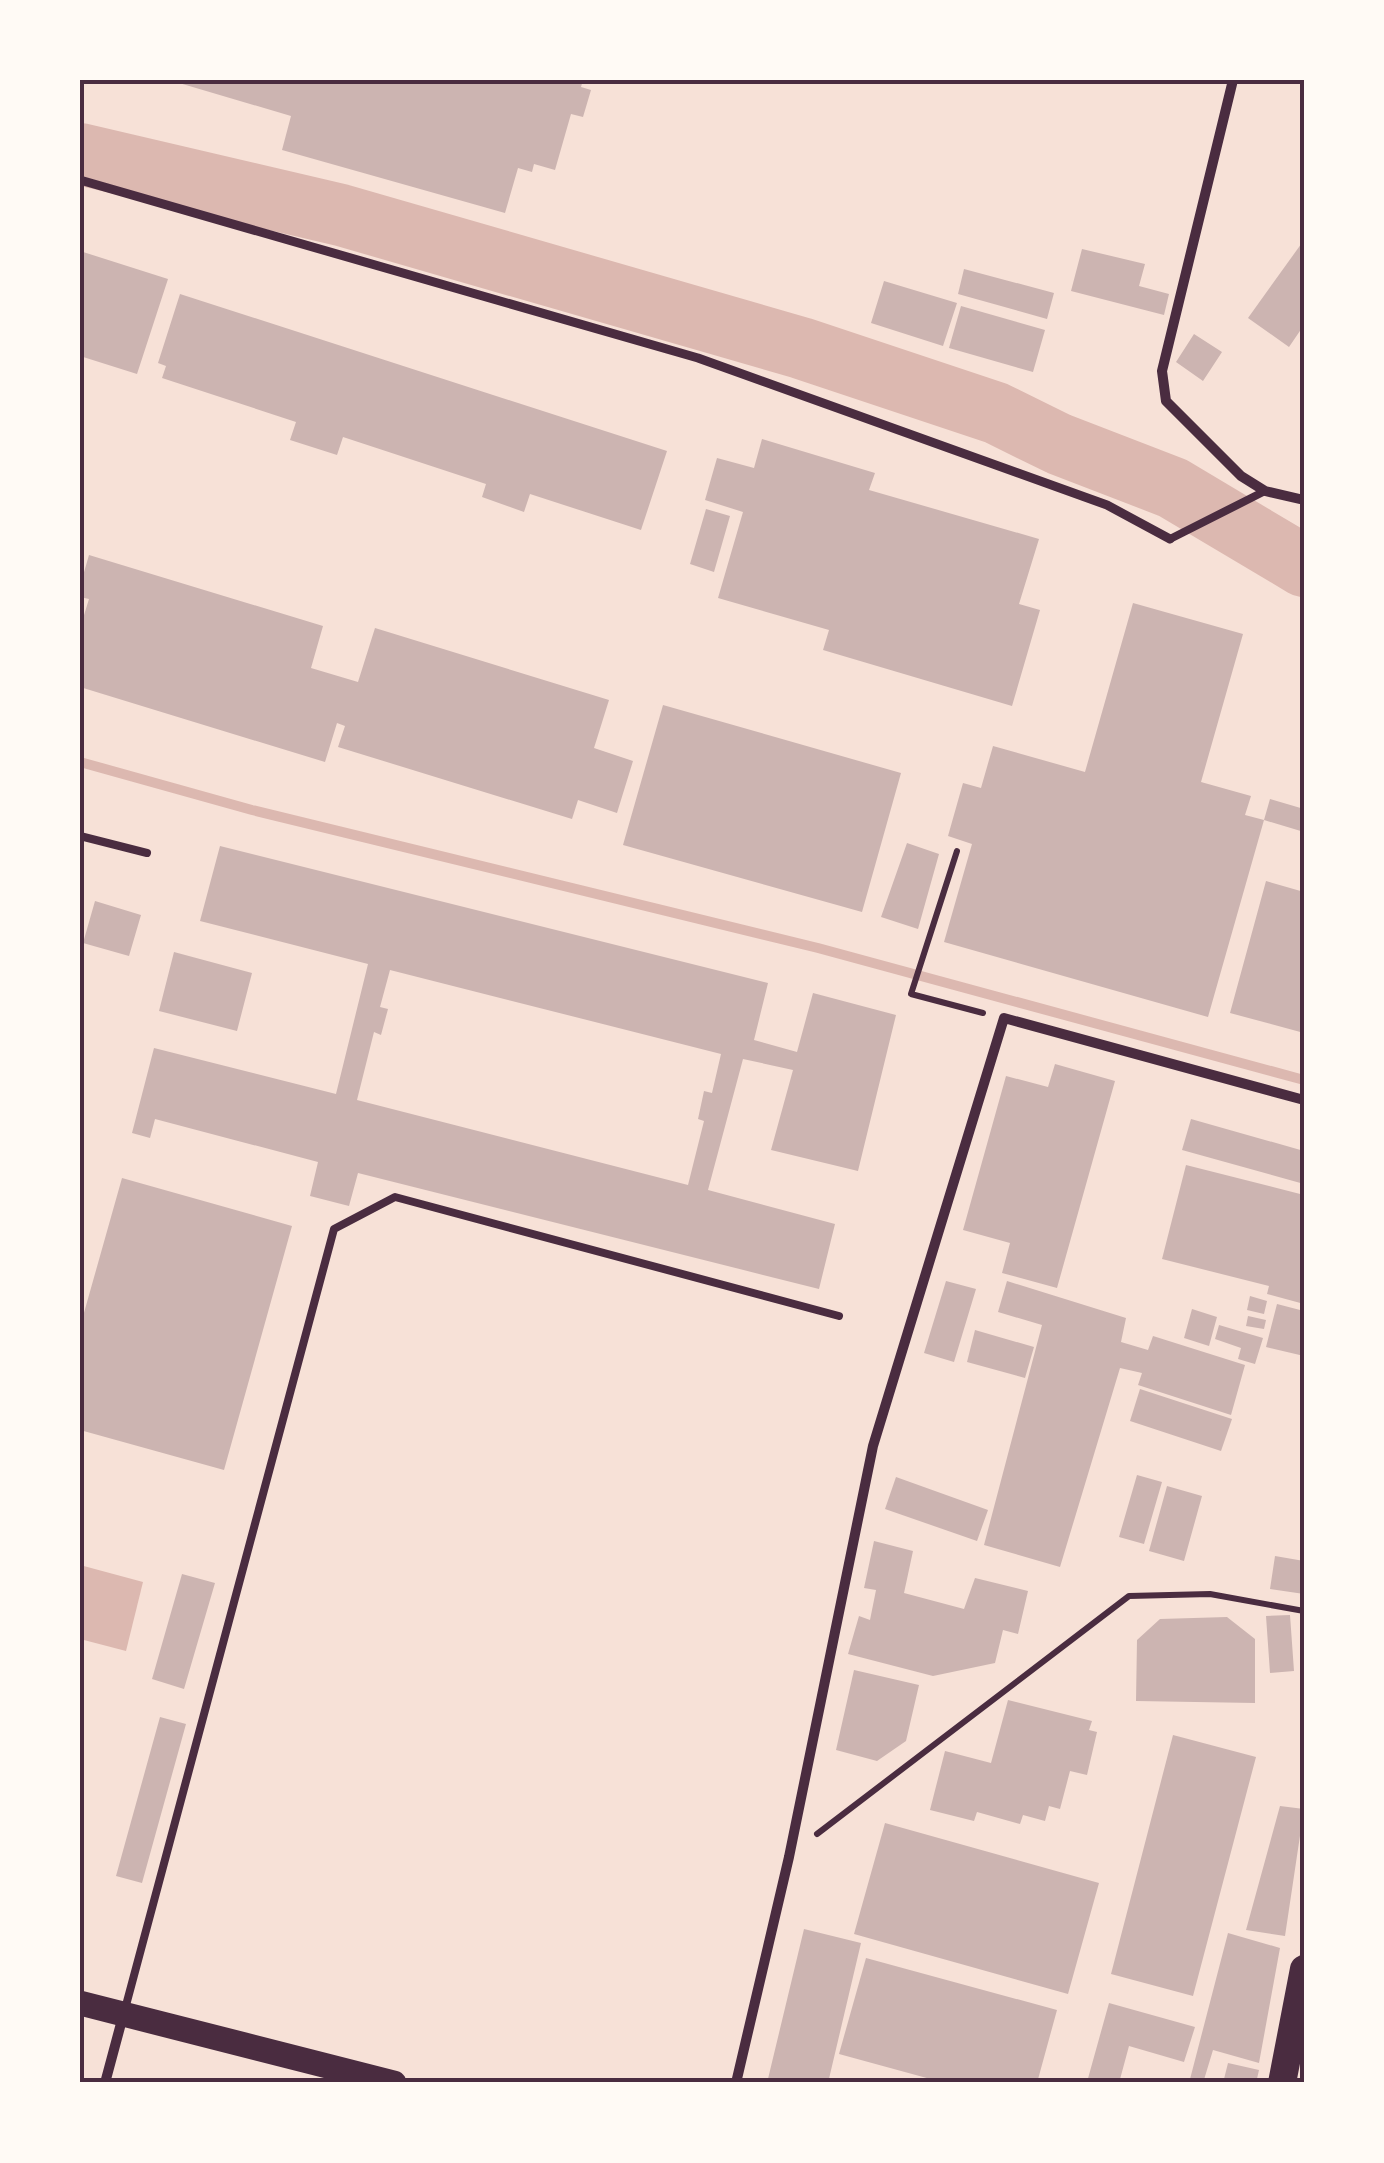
<svg xmlns="http://www.w3.org/2000/svg" width="1384" height="2163" viewBox="0 0 1384 2163" font-family="'Roboto Condensed',sans-serif">
<style>
.water{fill:#dcb8b0}
.lines{fill:none;stroke-linecap:round;stroke-linejoin:round}
.stream{stroke:#dcb8b0;stroke-width:10}
.river{stroke:#dcb8b0;stroke-width:62}
.building{fill:#ccb4b1;fill-rule:evenodd}
.path{stroke:#4a2c40;stroke-width:6}
.service{stroke:#4a2c40;stroke-width:8}
.pedestrian{stroke:#4a2c40;stroke-width:9}
.minor{stroke:#4a2c40;stroke-width:10}
.primary{stroke:#4a2c40;stroke-width:25}
.trunk{stroke:#4a2c40;stroke-width:28}
.neatline{fill:none;stroke:#4a2c40;stroke-width:4}
</style>
<rect width="100%" height="100%" fill="#f7e1d7"/>
<path class="water" d="M80 1565 143 1582 126 1651 80 1639Z"/>
<g class="lines">
<path class="stream" d="M80 762 252 810 818 948 1304 1080"/>
<path class="river" d="M80 154 341 215 801 348 996 413 1059 444 1173 488 1304 566"/>
</g>
<path class="building" d="M169 80H583L581 87 591 90 583 117 571 114 555 170 534 164 532 172 518 168 505 213 282 150 291 116Z
M1304 240V325L1289 347 1248 318Z
M1082 249 1145 264 1139 286 1169 294 1164 315 1071 291Z
M80 251 168 279 137 374 80 356Z
M964 269 1054 293 1047 319 958 294Z
M884 281 957 303 943 346 871 323Z
M180 294 667 451 641 530 530 494 524 512 482 497 486 484 343 437 337 455 290 440 296 422 162 378 166 366 158 363Z
M961 306 1045 330 1033 372 949 348Z
M1194 334 1222 352 1203 381 1176 362Z
M762 439 875 473 869 490 1039 539 1019 604 1040 610 1012 706 823 650 829 630 718 598 743 512 705 500 717 458 754 468Z
M706 509 730 516 714 572 690 564Z
M89 555 323 626 311 668 358 682 375 628 609 700 594 748 633 761 617 813 578 800 572 819 338 747 345 726 337 723 325 762 80 687V628L89 599 80 597V586Z
M1133 603 1243 634 1201 782 1251 796 1245 815 1264 820 1208 1017 944 942 972 844 948 836 963 783 981 788 993 746 1085 772Z
M663 705 901 773 862 912 623 845Z
M1270 799 1304 809V832L1264 820Z
M907 843 939 854 918 929 881 917Z
M220 846 768 983 754 1040 797 1052 813 993 896 1015 858 1171 771 1150 793 1070 743 1059 708 1190 835 1224 819 1289 358 1173 349 1206 310 1196 318 1162 155 1119 150 1138 132 1133 154 1048 336 1094 368 964 200 921ZM390 970 721 1054 712 1093 704 1091 698 1119 704 1121 688 1185 357 1100 374 1032 381 1035 388 1009 380 1007Z
M1266 881 1304 892V1033L1230 1013Z
M95 901 141 915 129 956 83 943Z
M174 952 252 973 237 1031 159 1011Z
M1055 1064 1115 1081 1057 1288 1002 1273 1010 1243 963 1230 1006 1076 1048 1087Z
M1191 1119 1304 1151V1184L1182 1150Z
M1186 1165 1304 1195V1304L1267 1294 1269 1286 1162 1259Z
M122 1178 292 1226 224 1470 80 1430V1327Z
M946 1281 976 1289 954 1362 924 1353Z
M1007 1281 1126 1318 1121 1342 1148 1350 1153 1336 1245 1365 1231 1415 1138 1385 1142 1373 1120 1368 1060 1567 984 1545 1042 1325 998 1312Z
M1250 1296 1267 1301 1264 1314 1247 1310Z
M1277 1304 1304 1311V1356L1266 1347Z
M1192 1309 1217 1317 1209 1346 1184 1338Z
M1248 1316 1266 1320 1264 1329 1246 1326Z
M1219 1325 1263 1338 1255 1364 1238 1359 1241 1348 1215 1339Z
M975 1330 1034 1347 1025 1378 967 1362Z
M1140 1389 1232 1419 1221 1451 1130 1421Z
M1137 1475 1162 1482 1144 1544 1119 1537Z
M896 1477 988 1510 977 1541 885 1509Z
M1167 1486 1202 1496 1184 1561 1149 1551Z
M874 1541 913 1551 904 1593 964 1609 975 1578 1028 1591 1018 1634 1003 1630 995 1663 933 1676 848 1654 859 1616 870 1620 876 1590 864 1588Z
M1275 1556 1304 1561V1594L1270 1589Z
M182 1574 215 1583 184 1689 152 1679Z
M1290 1615 1294 1671 1270 1673 1266 1616Z
M1227 1617 1255 1639V1703L1136 1701 1137 1640 1160 1619Z
M854 1670 919 1685 906 1741 877 1761 836 1750Z
M1008 1700 1092 1721 1089 1730 1097 1732 1087 1775 1070 1771 1060 1809 1049 1806 1045 1821 1023 1815 1020 1824 977 1812 974 1821 930 1810 945 1751 991 1763Z
M160 1717 186 1724 142 1883 116 1876Z
M1173 1735 1256 1757 1193 1996 1111 1974Z
M1280 1806 1304 1809 1285 1936 1246 1930Z
M885 1823 1099 1883 1068 1994 854 1934Z
M804 1929 861 1943 828 2083H767Z
M1228 1933 1280 1948 1259 2063 1213 2050 1203 2083H1189Z
M866 1958 1057 2010 1037 2083H945L839 2054Z
M1109 2003 1195 2027 1184 2062 1129 2046 1119 2083 1087 2082Z
M1228 2063 1259 2070 1256 2083H1223Z"/>
<g class="lines">
<path class="path" d="M957 851 911 994 983 1013
M817 1834 1129 1596 1210 1594 1304 1611"/>
<path class="service" d="M1170 539 1265 491
M80 836 147 853
M125 2009 334 1229 395 1197 839 1316"/>
<path class="pedestrian" d="M80 180 698 358 1107 505 1170 539"/>
<path class="minor" d="M1233 80 1162 371 1166 401 1241 476 1265 491 1304 500
M105 2083 123 2016
M736 2083 789 1857 873 1446 1004 1018 1304 1100"/>
<path class="primary" d="M80 2003 394 2083"/>
<path class="trunk" d="M1282 2083 1304 1969"/>
</g>
<rect width="1384" height="2163" fill="none" stroke="#fffaf5" stroke-width="165"/>
<rect x="82" y="82" width="1220" height="1998" class="neatline"/>
</svg>
